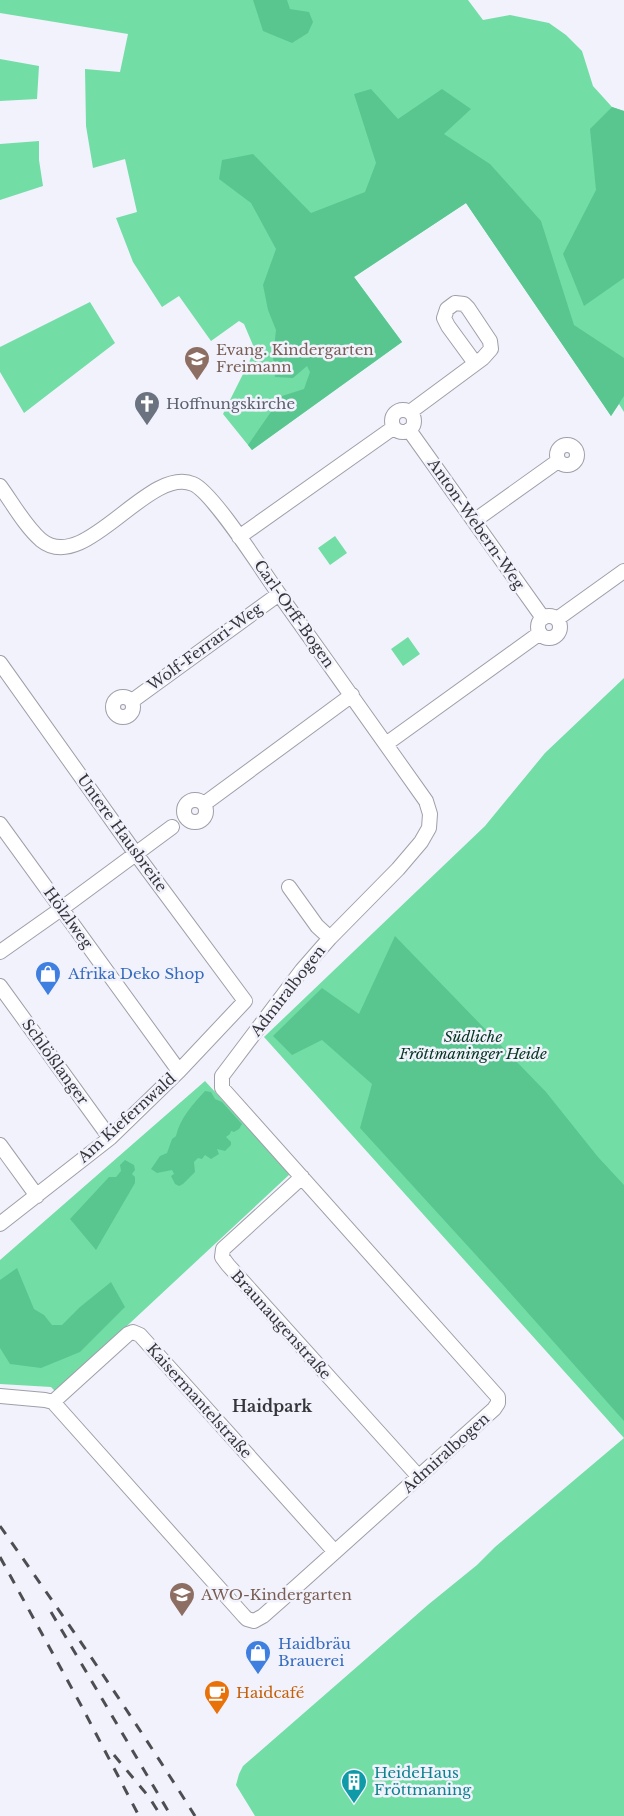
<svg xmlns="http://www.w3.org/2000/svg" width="624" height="1816" viewBox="0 0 624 1816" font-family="'Libre Baskerville',serif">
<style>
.green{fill:#73dda6}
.forest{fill:#59c690}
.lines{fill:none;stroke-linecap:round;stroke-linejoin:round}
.minor-casing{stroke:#9f9fa9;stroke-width:16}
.minor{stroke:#fff;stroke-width:14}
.rail{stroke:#4d4d52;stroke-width:3;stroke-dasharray:10 10;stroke-linecap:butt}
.labels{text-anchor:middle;stroke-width:5;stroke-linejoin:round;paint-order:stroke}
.education-label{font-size:15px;fill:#785e54;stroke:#f2f2fd;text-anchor:start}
.worship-label{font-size:15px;fill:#5b616d;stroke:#f2f2fd;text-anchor:start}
.street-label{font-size:15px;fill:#36363a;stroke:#f2f2fd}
.shop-label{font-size:15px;fill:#366cbe;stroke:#f2f2fd;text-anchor:start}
.park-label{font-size:15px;font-style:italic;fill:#03351f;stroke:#f2f2fd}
.food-label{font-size:15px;fill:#c56008;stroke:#f2f2fd;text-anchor:start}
.culture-label{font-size:15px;fill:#0d838f;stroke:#f2f2fd;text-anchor:start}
.neighbourhood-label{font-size:16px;font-weight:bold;fill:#36363a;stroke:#f2f2fd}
</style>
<rect width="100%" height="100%" fill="#f2f2fd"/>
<path class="green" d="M0 0H468L483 20 510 15 549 23 566 35 582 51 593 86 612 107 624 111V412L619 404 611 416 466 203 354 277 402 342 252 450 223 414 255 350 244 324 239 321 211 341 179 296 162 307 133 262 116 218 137 212 125 159 93 168 86 126 85 69 120 72 128 34 0 13Z
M0 59 39 66 37 99 0 101Z
M39 141V160L43 186 0 200V144Z
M90 302 115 343 24 413 0 372V347Z
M335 536 347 553 330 565 318 548Z
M408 637 420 654 403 666 391 649Z
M624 678V1816H255L236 1785 239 1774 243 1766 429 1604 477 1565 495 1547 624 1438 264 1037 485 826 545 753Z
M205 1081 290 1174 56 1392 51 1387 0 1384V1260Z"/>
<path class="forest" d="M253 0H287L290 9 309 12 313 22 308 33 292 43 263 31Z
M371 89 398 119 442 89 471 109 444 134 490 164 541 221 574 325 624 358V396L611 416 466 203 354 277 402 342 252 450 248 445 282 396 304 389 310 372 307 366 293 378 275 377 273 357 276 330 268 310 263 285 276 249 251 203 219 179 222 160 253 154 311 213 365 192 376 163 354 94Z
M612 107 624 111V278L584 306 563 254 596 190 590 129Z
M395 936 546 1092 598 1157 624 1185V1421L496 1277 360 1128 372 1084 322 1040 292 1055 273 1036 322 988 359 1014Z
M205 1091 211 1092 215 1099 222 1102 242 1124 239 1129 234 1132 231 1131 230 1134 226 1137 231 1142V1145L225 1151 217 1149 219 1154 211 1159 205 1155 202 1159 198 1158 194 1162 195 1172 183 1184 179 1186 175 1184 171 1176 174 1174 172 1170 157 1173 151 1169 160 1156 167 1153 172 1139 176 1136C180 1118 193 1104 205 1091Z
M125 1160 134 1165 135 1170 132 1174 135 1177V1183L96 1250 70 1219 109 1177H116L121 1171 120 1165Z
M17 1268 34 1309 44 1315 52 1325H62L80 1307 111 1282 125 1307 80 1352 41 1368 10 1364 0 1348V1280Z"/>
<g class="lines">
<defs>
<path id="minor" d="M392 421a11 11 0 1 1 22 0a11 11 0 1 1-22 0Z
M410 412 483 358 491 349 490 341 468 308 464 304 455 303 447 309 444 318 448 326 475 363
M409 430 543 618
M557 455a10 10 0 1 1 20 0a10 10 0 1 1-20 0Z
M0 486C13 504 25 526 41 540 85 576 148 465 193 484 213 492 263 572 279 594 328 663 377 731 426 801L430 814 429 828 421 842 398 869 330 938 302 970 222 1076V1088L498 1397V1403L494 1409 297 1586 263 1616 254 1621 247 1619 244 1616 53 1402 45 1400 0 1396
M474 521 558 461
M239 537 393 428
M538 627a11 11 0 1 1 22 0a11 11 0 1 1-22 0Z
M557 619 624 571
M0 663 136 854 245 1001 179 1071 110 1138 0 1224
M113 707a10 10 0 1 1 20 0a10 10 0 1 1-20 0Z
M132 701 279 594
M386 744 540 633
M184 811a11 11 0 1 1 22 0a11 11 0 1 1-22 0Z
M204 804 352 695
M0 824 179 1071
M289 887 317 926 330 938
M0 952 61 909 172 827
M0 986 110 1138
M0 1145 37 1196
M302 1177 223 1249 222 1257 228 1265 419 1477
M53 1402 128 1334 133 1332 140 1335 335 1552"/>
</defs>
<use href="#minor" class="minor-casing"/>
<use href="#minor" class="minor"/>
<path class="rail" d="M0 1526C67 1621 133 1717 195 1816
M0 1557 82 1707 139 1816
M51 1612 171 1816
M114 1755 149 1797 161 1816"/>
</g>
<defs>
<symbol id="school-pin" viewBox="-11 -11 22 30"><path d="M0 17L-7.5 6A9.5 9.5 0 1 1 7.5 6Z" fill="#8d6e63" stroke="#f2f2fd"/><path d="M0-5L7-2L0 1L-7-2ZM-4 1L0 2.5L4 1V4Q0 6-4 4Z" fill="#fff"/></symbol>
<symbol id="church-pin" viewBox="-11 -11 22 30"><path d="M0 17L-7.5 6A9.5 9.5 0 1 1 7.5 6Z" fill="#6b7280" stroke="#f2f2fd"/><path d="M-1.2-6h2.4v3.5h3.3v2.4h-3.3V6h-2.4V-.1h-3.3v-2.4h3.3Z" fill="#fff"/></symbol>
<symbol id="shop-pin" viewBox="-11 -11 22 30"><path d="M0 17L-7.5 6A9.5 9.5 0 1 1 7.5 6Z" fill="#3f7fe0" stroke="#f2f2fd"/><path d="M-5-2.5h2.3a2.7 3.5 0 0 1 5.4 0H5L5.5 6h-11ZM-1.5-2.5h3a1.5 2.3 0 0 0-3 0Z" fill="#fff"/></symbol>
<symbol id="cafe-pin" viewBox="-11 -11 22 30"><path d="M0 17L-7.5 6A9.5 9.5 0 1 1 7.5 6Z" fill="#e8710a" stroke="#f2f2fd"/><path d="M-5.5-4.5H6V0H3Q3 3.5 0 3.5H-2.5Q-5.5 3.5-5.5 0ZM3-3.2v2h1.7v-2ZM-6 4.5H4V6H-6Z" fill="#fff"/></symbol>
<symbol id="building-pin" viewBox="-11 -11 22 30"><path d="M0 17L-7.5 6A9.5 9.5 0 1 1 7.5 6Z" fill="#0f9aa8" stroke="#f2f2fd"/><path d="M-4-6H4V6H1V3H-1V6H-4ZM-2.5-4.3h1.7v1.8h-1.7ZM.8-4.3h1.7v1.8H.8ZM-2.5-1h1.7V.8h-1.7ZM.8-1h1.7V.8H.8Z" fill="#fff"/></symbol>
</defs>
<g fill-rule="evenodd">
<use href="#school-pin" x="182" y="344" width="30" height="40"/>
<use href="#church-pin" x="132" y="389" width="30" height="40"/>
<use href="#shop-pin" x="33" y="959" width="30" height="40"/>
<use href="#school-pin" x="167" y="1580" width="30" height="40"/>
<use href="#shop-pin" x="243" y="1638" width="30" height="40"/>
<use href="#cafe-pin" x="202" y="1678" width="30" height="40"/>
<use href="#building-pin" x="339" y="1767" width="30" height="40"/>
</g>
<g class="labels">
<g class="education-label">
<text x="216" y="355">Evang. Kindergarten<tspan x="216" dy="17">Freimann</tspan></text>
<text x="201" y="1600">AWO-Kindergarten</text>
</g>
<g class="worship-label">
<text x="166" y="409">Hoffnungskirche</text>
</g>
<g class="street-label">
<text transform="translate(476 524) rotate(55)" y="5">Anton-Webern-Weg</text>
<text transform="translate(294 614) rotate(55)" y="5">Carl-Orff-Bogen</text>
<text transform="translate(205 647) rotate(-36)" y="5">Wolf-Ferrari-Weg</text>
<text transform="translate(122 833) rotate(54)" y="5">Untere Hausbreite</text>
<text transform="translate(68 918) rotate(54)" y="5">Hölzlweg</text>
<text transform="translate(288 991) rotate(-52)" y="5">Admiralbogen</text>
<text transform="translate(55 1062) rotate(54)" y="5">Schlößlanger</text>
<text transform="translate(127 1118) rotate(-42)" y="5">Am Kiefernwald</text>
<text transform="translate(281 1325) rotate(48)" y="5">Braunaugenstraße</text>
<text transform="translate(199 1401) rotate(48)" y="5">Kaisermantelstraße</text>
<text transform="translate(446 1453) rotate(-42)" y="5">Admiralbogen</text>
</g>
<g class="shop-label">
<text x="68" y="979">Afrika Deko Shop</text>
<text x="278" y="1649">Haidbräu<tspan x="278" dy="17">Brauerei</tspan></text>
</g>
<g class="park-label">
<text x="473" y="1042">Südliche<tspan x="473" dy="17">Fröttmaninger Heide</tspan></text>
</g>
<g class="food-label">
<text x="236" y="1698">Haidcafé</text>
</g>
<g class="culture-label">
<text x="374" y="1778">HeideHaus<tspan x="374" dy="17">Fröttmaning</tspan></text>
</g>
<g class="neighbourhood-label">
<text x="272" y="1412">Haidpark</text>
</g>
</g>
</svg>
